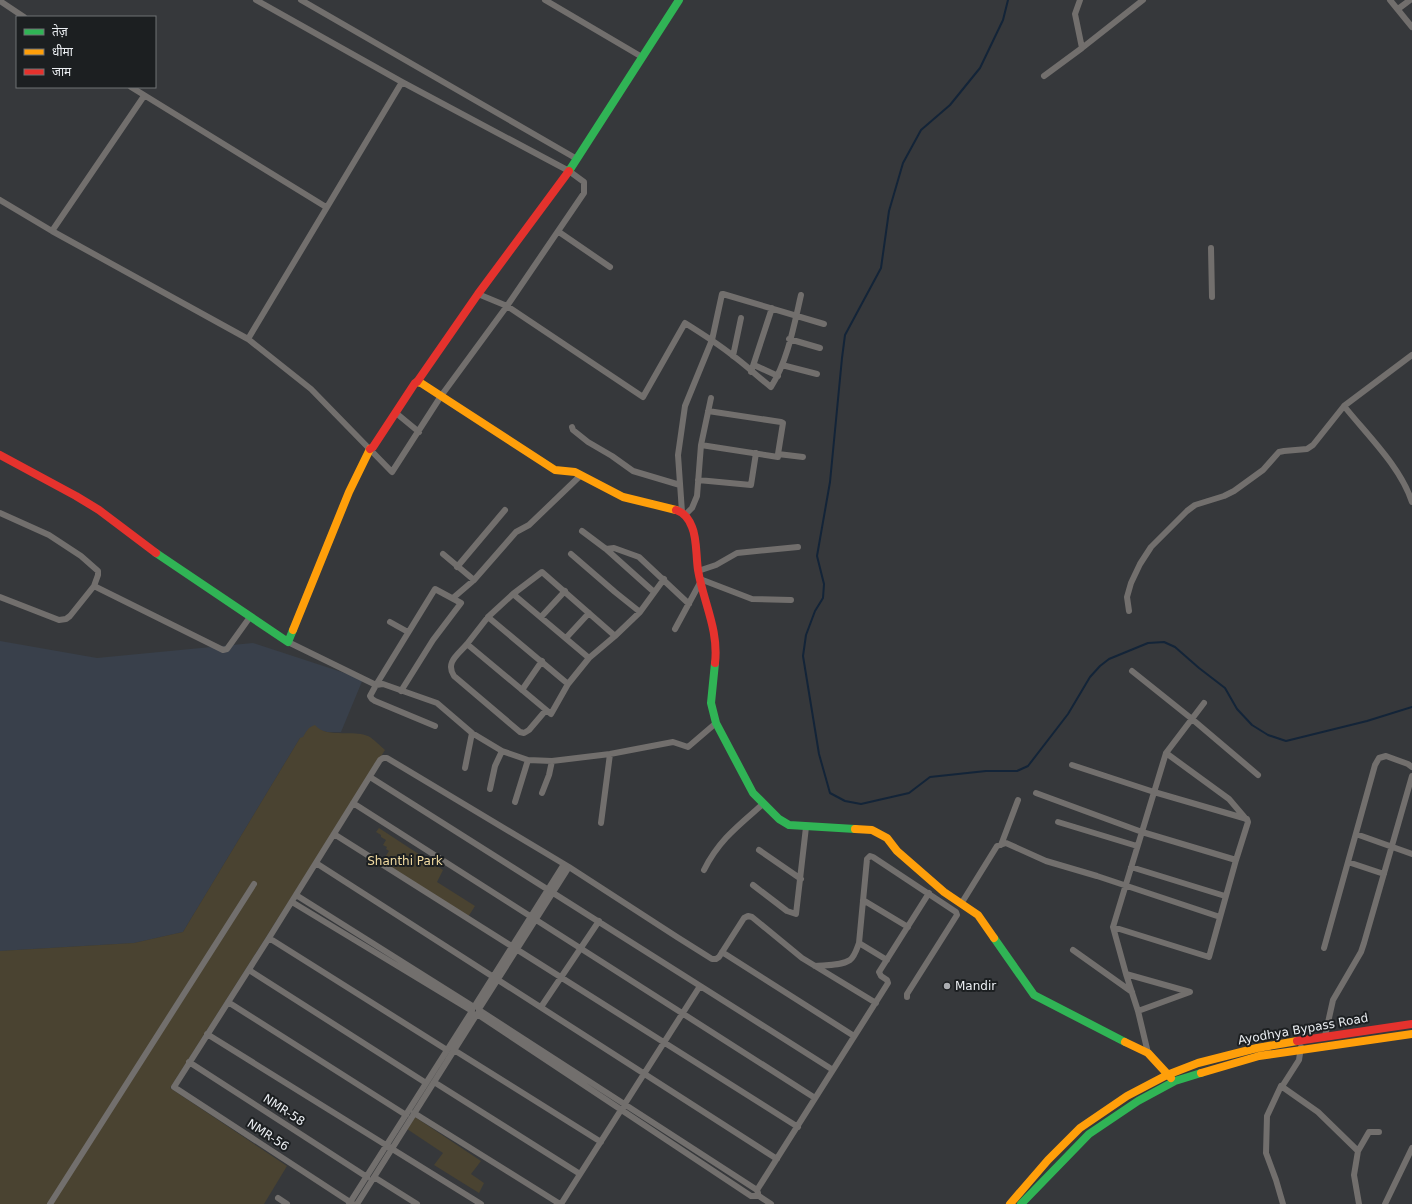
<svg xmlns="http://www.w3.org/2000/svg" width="1412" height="1204" viewBox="0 0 1412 1204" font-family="'DejaVu Sans','Noto Sans Devanagari',sans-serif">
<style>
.built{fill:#39404b}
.green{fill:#4a4331}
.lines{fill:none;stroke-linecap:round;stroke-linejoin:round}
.stream{stroke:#132438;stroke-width:2}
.street{stroke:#726f6d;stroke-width:6}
.fast{stroke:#30b455;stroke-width:8}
.slow{stroke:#ff9f0a;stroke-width:8}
.jam{stroke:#e5322d;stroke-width:8}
.poi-dot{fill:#acaeb2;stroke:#1c1f21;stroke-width:1.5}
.labels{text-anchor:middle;stroke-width:4;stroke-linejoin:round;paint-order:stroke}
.park-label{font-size:12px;fill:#f3dca2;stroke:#1c1f21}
.poi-label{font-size:12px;fill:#ebeef2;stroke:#1c1f21;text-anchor:start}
.street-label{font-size:12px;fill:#ebeef2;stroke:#1c1f21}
</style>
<rect width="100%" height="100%" fill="#36383b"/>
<path class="built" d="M0 641 97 658 253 643 363 679 341 732H327L318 730 307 731 303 738H300L183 932 134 943 0 951Z"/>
<path class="green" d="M315 725C326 739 352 729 368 736 374 739 380 746 385 750L170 1088 287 1166 264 1204H0V951L134 943 183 932 300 738 303 737C306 732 308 727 315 725Z
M379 828 443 870 437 882 475 906 468 917 382 862 389 851 386 849 387 847 383 845 386 840 381 837V835L376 832Z
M415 1117 481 1161 471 1174 484 1183 479 1193 434 1165 443 1153 407 1129Z"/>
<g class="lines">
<path class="stream" d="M1008 0 1003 20 980 68 950 105 921 130 903 163 889 211 881 268 845 335 842 358 830 482 817 556 824 584 823 598 815 611 806 635 803 656 819 754 830 793 845 801 861 804 909 793 930 777 986 771H1017L1028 766 1068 714 1090 677 1100 666 1109 659 1148 643 1164 642 1175 647 1199 668 1225 688 1237 709 1252 725 1268 735 1286 741 1367 721 1412 707"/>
<path class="street" d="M301 0 577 159
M545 0 642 57
M1390 0 1412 27
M0 1 24 17
M1398 9 1410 0
M1082 48 1143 0
M1044 76 1082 48 1075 14 1080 0
M131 87 326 207
M0 200 52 231 248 339 311 389 392 472 441 396 507 306 584 193V182L569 171 402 82 256 0
M52 231 144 96
M559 232 610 267
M1211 248 1212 297
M478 294 507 306 643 397 685 323C701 333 717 343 732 355 746 365 758 377 771 387 788 360 794 325 801 295
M248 339 402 82
M789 339 820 348
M733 356 741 318
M754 365 778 376
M782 365 817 374
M751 372 772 308
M1344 406C1368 436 1400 466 1412 502
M708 411 781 422 783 423 778 454 803 457
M396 413 419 432
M572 427 573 430 588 442 612 456 633 471 680 485
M701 445 778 457V454
M698 480 751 485 756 453
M682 512 678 455 685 406 712 340 722 294H723L824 324
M0 513 49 535 81 556 98 571V575L94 586
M685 515 692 508 697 496 701 445 711 398
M582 531 606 549 654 592
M606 549 614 548 639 557 689 604
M443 554 474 580
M571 554 615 592 640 612
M457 567 505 510
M698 571 716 565 737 553 798 547
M700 579 752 599 791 600
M513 594 589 658
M0 597 59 620 66 619 70 616 94 586 223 650 227 649 250 617
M453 598 474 580 516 532 529 525 581 475
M1129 611 1127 597 1131 583 1140 564 1151 547 1187 511 1195 505 1224 496 1234 491 1263 470 1279 452 1284 451 1307 449 1313 445 1344 406 1412 355
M488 617 568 684
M541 617 565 591
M390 622 408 632
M675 629 701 581
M615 636 589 658 568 684 551 714 467 644 488 617 513 594 542 572 615 636 640 612 664 579
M566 638 589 613
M288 642 376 685 383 684 437 703 472 733 502 751 528 760 552 761 610 754 673 742 688 747 716 723
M467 644C458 655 445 662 454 676L520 732 524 733 529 730 546 710
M1132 671 1192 719 1258 775
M522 690 542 661
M401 691 433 640 461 603 435 589 376 685 370 696 372 699 375 701 435 726
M1166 753 1229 799 1246 819
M1072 765 1154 792 1247 819 1248 822 1236 860
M465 768 472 733
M370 777 833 1070
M490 789 495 766 502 751
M542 793 549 775 552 761
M1036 793 1142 832 1236 860 1209 957 1113 927
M515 802 528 760
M353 803 815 1098
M1058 822 1137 846
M601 823 610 754
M334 834 798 1127
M1356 834 1412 854
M1001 845 1018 800
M759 850 801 879
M1348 862 1384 874
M316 863 777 1159
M1131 867 1225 896
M704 870C719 840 738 826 763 804
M753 885 787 911 796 914 806 827
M296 895 474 1007 564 864
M863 900 908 927
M292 902 472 1011 349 1204
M961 904 997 846 1006 843 1046 861 1097 876 1220 917
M269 938 447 1050
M1324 948 1375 765 1379 758 1386 756 1408 764 1412 767
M1073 950 1132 992
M722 952 854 1036
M887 960 859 943 867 859 870 856 873 857 956 912 957 915 907 994V997
M815 966C825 965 841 966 850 960 855 956 857 948 859 943
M249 970 426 1083
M1126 974 1190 992 1138 1011
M228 1002 406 1115
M541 1007 599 921
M479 1009 569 867
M479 1010 757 1190 758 1193
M207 1034 481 1204
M1325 1036 1333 1000 1361 952 1364 943 1412 776
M454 1050 601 1142
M1148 1053 1138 1011 1126 974 1113 927 1166 753 1204 703
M189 1062 367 1177
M434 1082 580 1174
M1281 1086 1318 1112 1358 1151 1354 1175 1359 1204
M414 1113 560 1204
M1358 1151 1369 1132H1379
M374 1177 417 1204
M757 1190 888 983 887 980 881 976 879 972 929 893
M278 1198 287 1204
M50 1204 254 884
M353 1204 174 1087 269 938 380 760 383 758H387L569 867 677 937 712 959H716L719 957 744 918 748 916 752 917 802 958 876 1003
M357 1204 477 1014 751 1196H759L771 1204
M561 1204 700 986
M1283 1204 1276 1180 1266 1153 1267 1116 1281 1086 1283 1085 1299 1060 1301 1047
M1385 1204 1412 1148"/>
<path class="fast" d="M569 171 679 0
M156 553 288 642 293 630
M715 663 711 703 716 723 753 793 779 819 789 825 855 829
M994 938 1034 995 1125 1042
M1021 1204 1089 1134 1138 1101 1175 1081 1201 1073"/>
<path class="slow" d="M417 382 421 383 555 470 575 472 623 497 676 510
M293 630 349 492 370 449
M855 829 872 830 887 838 897 851 944 892 978 915 994 938
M1125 1042 1148 1053 1171 1078
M1201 1073 1259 1056 1412 1034
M1010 1204 1048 1160 1080 1128 1127 1096 1167 1075 1198 1063 1257 1048 1297 1041"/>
<path class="jam" d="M370 449 373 447 415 383 417 382 478 294 569 171
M0 455 76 496 99 510 156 553
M676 510C685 513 689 519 692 527 697 538 696 557 698 570 703 601 719 630 715 663
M1297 1041 1412 1024"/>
</g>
<circle class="poi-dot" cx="947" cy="986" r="4"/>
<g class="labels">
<g class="park-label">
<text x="405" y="865">Shanthi Park</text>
</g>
<g class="poi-label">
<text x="955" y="990">Mandir</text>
</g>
<g class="street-label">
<text transform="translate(1303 1029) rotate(-10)" y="4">Ayodhya Bypass Road</text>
<text transform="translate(284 1110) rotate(33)" y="4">NMR-58</text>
<text transform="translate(268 1135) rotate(33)" y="4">NMR-56</text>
</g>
</g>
<rect x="16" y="16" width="140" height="72" fill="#1c1f21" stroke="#6f7275"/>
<rect x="24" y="29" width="20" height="6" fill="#30b455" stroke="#6f7275"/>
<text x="52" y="36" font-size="12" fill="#ebeef2">तेज़</text>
<rect x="24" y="49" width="20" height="6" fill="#ff9f0a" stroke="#6f7275"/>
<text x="52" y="56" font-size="12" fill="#ebeef2">धीमा</text>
<rect x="24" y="69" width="20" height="6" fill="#e5322d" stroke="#6f7275"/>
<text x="52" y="76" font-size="12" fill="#ebeef2">जाम</text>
</svg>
